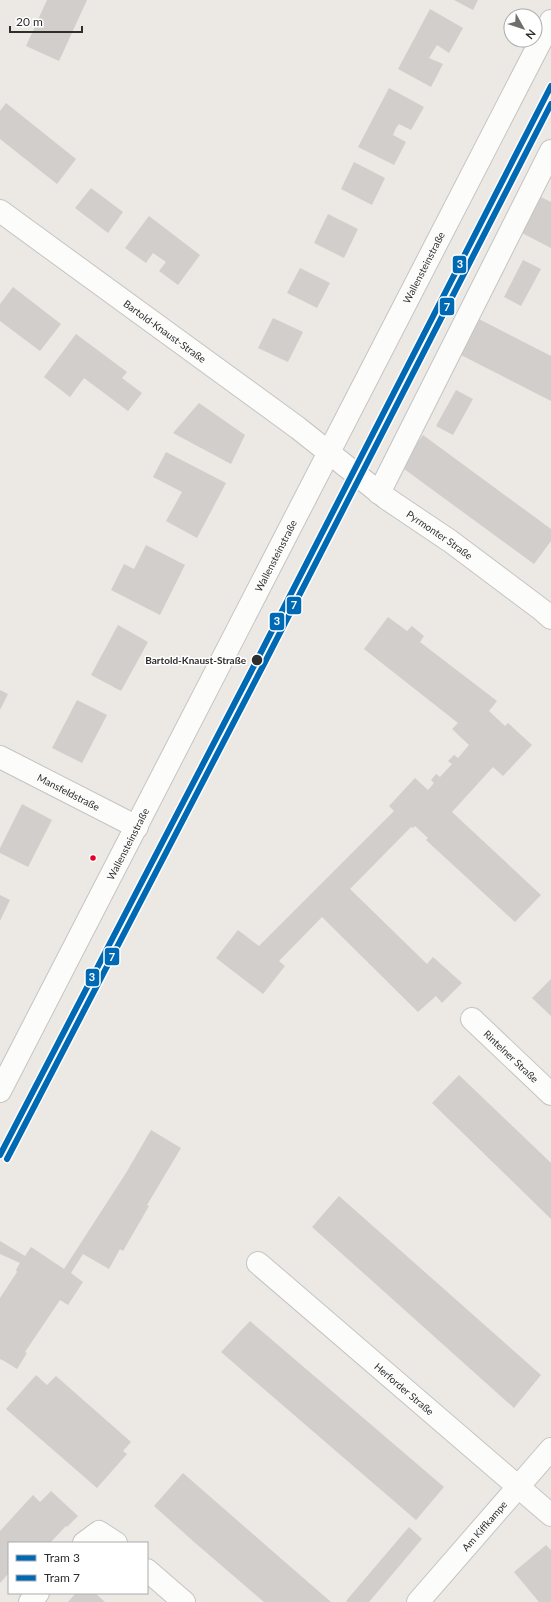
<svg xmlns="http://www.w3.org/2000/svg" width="551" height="1602" viewBox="0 0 551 1602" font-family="Lato,sans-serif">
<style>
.building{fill:#d1cecb}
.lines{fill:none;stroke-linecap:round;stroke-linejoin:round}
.street-casing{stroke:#c5c4c5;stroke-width:24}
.secondary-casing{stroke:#c5c4c5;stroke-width:24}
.street{stroke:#fcfcfb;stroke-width:22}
.secondary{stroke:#fcfcfb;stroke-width:22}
.tram-1-casing{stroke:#fff;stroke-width:9}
.tram-2-casing{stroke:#fff;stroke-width:9}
.tram-1{stroke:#0069b4;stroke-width:6}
.tram-2{stroke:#0069b4;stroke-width:6}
.stop-dot{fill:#2e2e2e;stroke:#fff;stroke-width:1.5}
.bus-dot{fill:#e4002b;stroke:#fff;stroke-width:1.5}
.labels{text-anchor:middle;stroke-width:3;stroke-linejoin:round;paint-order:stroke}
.street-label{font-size:10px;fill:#2e2e2e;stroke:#fff}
.stop-label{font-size:10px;font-weight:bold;fill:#2e2e2e;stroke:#fff;text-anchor:end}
.line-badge{stroke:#fff;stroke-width:1.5}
.badge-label{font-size:11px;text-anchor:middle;font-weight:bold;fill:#fff}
</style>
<rect width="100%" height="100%" fill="#ece8e4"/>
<path class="building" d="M47 0H87L59 61 26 46Z
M454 0H478L473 10Z
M430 9 463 28 449 53 437 45 429 58 443 64 431 87 398 69Z
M389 88 424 107 411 130 399 124 396 128 393 135 406 142 394 165 358 147Z
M6 103 76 159 57 184 0 139V111Z
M354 162 385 178 372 205 341 189Z
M91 188 123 212 108 233 75 208Z
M541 197 551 202V248L522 233Z
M328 214 358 229 344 258 314 243Z
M149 216 200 255 178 285 159 271 166 262 153 253 146 263 125 248Z
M523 260 541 269 521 306 504 297Z
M300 268 330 283 317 308 287 293Z
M13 287 61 324 40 351 0 321V304Z
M273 318 303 332 288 362 258 348Z
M477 318 551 356V401L459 354Z
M76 334 127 372 122 378 142 393 128 411 84 378 70 397 44 377Z
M456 390 473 399 453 435 436 426Z
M199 403 245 435 231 464 173 433Z
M423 435 551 529V541L534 564 400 466Z
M166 452 226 483 197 538 166 521 182 492 153 477Z
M146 545 185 565 160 615 111 590 124 564 134 569Z
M388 617 407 631 412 626 424 636 420 642 497 701 489 711 505 726 508 723 532 745 503 776 493 767 452 812 541 895 515 922 426 840 428 838 415 826 413 828 411 827 350 889 427 964 433 957 462 983 442 1003 436 996 418 1012 322 917 279 961 285 966 263 994 216 958 238 930 259 946 394 811 389 806 415 778 428 790 434 783 431 780 436 774 440 777 452 764 448 761 454 755 458 758 469 745 452 729 458 723 364 649Z
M118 625 148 642 121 691 91 675Z
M0 690 8 694 0 710Z
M77 700 107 715 82 763 52 748Z
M22 804 52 820 28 867 0 853V848Z
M0 895 10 900 0 921Z
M551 979V1016L532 998Z
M459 1075 551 1163V1219L432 1103Z
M151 1130 181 1148 147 1205 149 1206 123 1251 120 1249 109 1269 83 1254 71 1273 83 1282 68 1305 60 1300 25 1352 27 1353 17 1369 6 1362 0 1359V1298L17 1272 16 1270 20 1263 0 1254V1241L25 1256 31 1247 64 1269 126 1173Z
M339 1196 541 1375 514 1408 312 1227Z
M250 1321 444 1487 416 1520 221 1352Z
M36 1375 47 1385 56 1376 131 1442 123 1451 127 1454 97 1488 6 1409Z
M183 1473 262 1542 331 1602H264L193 1541 154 1506Z
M51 1491 78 1516 67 1527 66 1526 50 1543H9V1573L0 1583V1531L33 1495 40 1502Z
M409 1527 422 1539 369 1602H348L346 1601Z
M546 1545 551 1550V1602H539L514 1572Z
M76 1593H95L105 1602H68Z"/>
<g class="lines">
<defs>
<g id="street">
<path id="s1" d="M0 211 298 428 386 498 450 541 542 610 551 618"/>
<path d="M379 493 551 151"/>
<path id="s2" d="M0 757 137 827"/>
<path id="s3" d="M472 1019 551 1094"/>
<path id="s4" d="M258 1263 551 1515"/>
<path d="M84 1543 99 1532 116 1543"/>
<path d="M147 1570 184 1602"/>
<path d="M30 1602 38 1593"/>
<path id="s5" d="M418 1602 551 1449"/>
</g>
<g id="secondary">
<path id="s6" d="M0 1091C185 735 366 377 551 21"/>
</g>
</defs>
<use href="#street" class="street-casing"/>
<use href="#secondary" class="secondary-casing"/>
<use href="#street" class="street"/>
<use href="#secondary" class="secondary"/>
<defs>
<path id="tram-1" d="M0 1155 257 660 551 86"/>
<path id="tram-2" d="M7 1159 264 664 551 104"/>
</defs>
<use href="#tram-1" class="tram-1-casing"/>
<use href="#tram-2" class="tram-2-casing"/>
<use href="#tram-1" class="tram-1"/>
<use href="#tram-2" class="tram-2"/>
</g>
<circle class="stop-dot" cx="257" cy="660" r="6"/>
<circle class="bus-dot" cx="93" cy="858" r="3.5"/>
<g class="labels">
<g class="street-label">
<text dy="4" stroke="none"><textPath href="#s6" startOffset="926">Wallensteinstraße</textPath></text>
<text dy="4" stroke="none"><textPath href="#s1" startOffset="204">Bartold-Knaust-Straße</textPath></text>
<text dy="4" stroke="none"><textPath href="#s1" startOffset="546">Pyrmonter Straße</textPath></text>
<text dy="4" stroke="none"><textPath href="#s6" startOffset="602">Wallensteinstraße</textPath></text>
<text dy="4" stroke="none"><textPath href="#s2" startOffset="77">Mansfeldstraße</textPath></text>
<text dy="4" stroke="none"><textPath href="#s6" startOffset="278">Wallensteinstraße</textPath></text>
<text dy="4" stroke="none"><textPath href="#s3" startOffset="54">Rintelner Straße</textPath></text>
<text dy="4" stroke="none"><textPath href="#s4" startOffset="193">Herforder Straße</textPath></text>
<text dy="4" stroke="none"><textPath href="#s5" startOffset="101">Am Kiffkampe</textPath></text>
</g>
<g class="stop-label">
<text x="246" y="664">Bartold-Knaust-Straße</text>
</g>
</g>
<g class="line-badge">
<rect x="452" y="255" width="15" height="19" rx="4" fill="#0069b4"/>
<rect x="439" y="297" width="16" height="19" rx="4" fill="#0069b4"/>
<rect x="286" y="596" width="16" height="19" rx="4" fill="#0069b4"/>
<rect x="269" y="612" width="16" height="19" rx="4" fill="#0069b4"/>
<rect x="104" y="947" width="16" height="19" rx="4" fill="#0069b4"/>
<rect x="85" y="968" width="15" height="19" rx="4" fill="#0069b4"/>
</g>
<g class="badge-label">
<text x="460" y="268">3</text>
<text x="447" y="311">7</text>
<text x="294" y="609">7</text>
<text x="277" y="625">3</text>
<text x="112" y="961">7</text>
<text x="92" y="981">3</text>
</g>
<rect x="8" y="1542" width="140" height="52" fill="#ffffff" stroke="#ababab"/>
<rect x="16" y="1555" width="20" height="6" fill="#0069b4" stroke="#ababab"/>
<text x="44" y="1562" font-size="12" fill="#2e2e2e">Tram 3</text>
<rect x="16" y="1575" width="20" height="6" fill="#0069b4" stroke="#ababab"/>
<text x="44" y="1582" font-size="12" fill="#2e2e2e">Tram 7</text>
<g transform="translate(523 28) rotate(129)"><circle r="19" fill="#ffffff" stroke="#ababab"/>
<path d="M0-3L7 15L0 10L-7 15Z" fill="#706f6e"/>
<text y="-6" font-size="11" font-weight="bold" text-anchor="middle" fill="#2e2e2e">N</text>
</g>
<path d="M10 26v6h72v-6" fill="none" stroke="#2e2e2e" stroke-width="2"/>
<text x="16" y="26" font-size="12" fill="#2e2e2e" stroke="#ffffff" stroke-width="3" paint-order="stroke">20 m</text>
</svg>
